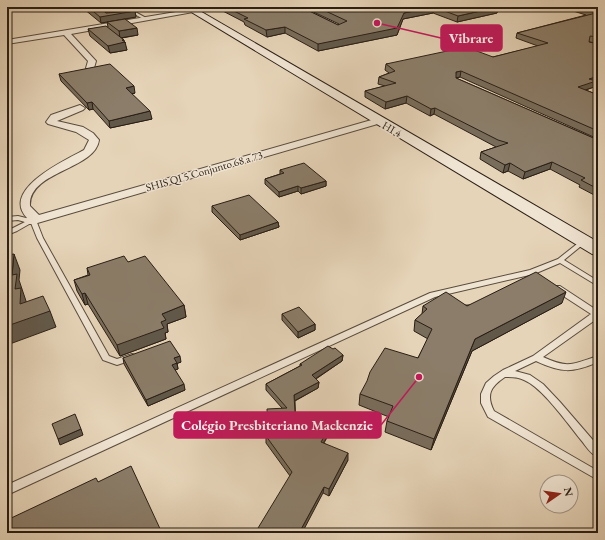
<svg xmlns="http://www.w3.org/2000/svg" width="605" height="540" viewBox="0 0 605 540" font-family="'EB Garamond',serif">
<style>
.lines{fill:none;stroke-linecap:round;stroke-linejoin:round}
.lane-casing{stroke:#584c3d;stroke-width:2}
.street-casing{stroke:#584c3d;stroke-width:2}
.secondary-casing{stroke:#291e14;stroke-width:2}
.lane{fill:#efe3d1;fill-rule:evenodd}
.street{fill:#efe3d1;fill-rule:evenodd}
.secondary{fill:#efe3d1;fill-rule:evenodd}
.wall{fill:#786c5a;stroke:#291e14}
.shaded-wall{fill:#61584a;stroke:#291e14}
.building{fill:#8b7d69;stroke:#291e14}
.labels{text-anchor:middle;stroke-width:3;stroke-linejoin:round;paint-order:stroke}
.far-street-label{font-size:11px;fill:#291e14;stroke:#efe3d1}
.leader{fill:none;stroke:#c2185b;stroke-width:1.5}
.callout-dot{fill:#c2185b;stroke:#efe3d1;stroke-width:1.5}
.callout{fill:#c2185b;stroke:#c2185b;stroke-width:1.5}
.callout-label{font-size:14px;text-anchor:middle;font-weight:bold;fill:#fff}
</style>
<rect width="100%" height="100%" fill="#e6d4b8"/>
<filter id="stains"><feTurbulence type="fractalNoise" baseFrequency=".005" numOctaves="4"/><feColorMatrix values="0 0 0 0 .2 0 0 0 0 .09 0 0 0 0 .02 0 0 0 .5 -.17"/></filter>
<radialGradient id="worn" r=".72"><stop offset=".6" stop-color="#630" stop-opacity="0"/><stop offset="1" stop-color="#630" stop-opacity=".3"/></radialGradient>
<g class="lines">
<defs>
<path id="lane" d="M107 7H111L110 8 112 10 105 12 110 17 108 18 101 12 108 10 106 8Z
M122 7H126L148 19 145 20Z
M18 216 30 219 33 218 36 220 43 238 109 356 117 359 132 354 135 355 136 357 135 359 117 365 103 360 37 238 31 223 17 231 7 235V231L25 222 18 220 7 221V217Z
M584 239 586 240 587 241 586 242 564 260 598 281V286L560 263 534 274 435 297 7 495V485L430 293 530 270 558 259 582 240Z
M7 249 10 251V257L7 259Z
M554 286H560L598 311V318L543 357C569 369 572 364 598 356V362C572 373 562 373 536 361L515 371 530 375 543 384 560 402 598 446V457C591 455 586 446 581 440 568 424 542 387 524 380 518 377 511 377 505 377 490 387 486 395 494 411L598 471V480L488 417 481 403V394L486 383 494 376 503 370 533 356 591 314 554 290 553 288Z"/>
<path id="street" d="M206 7H221L71 34 96 61 94 68 90 70 86 68 88 61 64 35 7 44V40Z
M80 105 85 108 83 110 57 121 83 127 93 133 99 140C95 170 28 171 30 206L39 215 375 119H381L383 121 381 123 34 224H26L24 221 27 218C0 190 65 160 84 150L89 140 76 132 48 124 46 122 51 115Z"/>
<path id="secondary" d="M183 7H193L598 242V255L592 254Z"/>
</defs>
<use href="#lane" class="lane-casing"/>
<use href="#street" class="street-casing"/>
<use href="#secondary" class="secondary-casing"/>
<use href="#lane" class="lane"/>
<use href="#street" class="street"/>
<use href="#secondary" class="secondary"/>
</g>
<path class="wall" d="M84 7H106L105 9 103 10 106 13H108L107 7 128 11H135L136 17 125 19 138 35 122 38 124 42 127 50 110 53 90 36 88 29 108 27 107 22 101 23 84 9Z
M219 7H301L338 25 339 24 303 7H498L497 13 457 22 433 13 403 19 397 35 318 51 285 33 267 37 245 25 244 22 219 9Z
M571 7H598V43L589 42 598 44V81L596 82 594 87 586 90 598 95V139L460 77 456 78 598 140V197L579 187 580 185 550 169 523 179 508 171 503 173 480 159 481 152 496 147 434 114 430 116 406 103 385 109 365 97V91L385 86 378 84 379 77 389 73 385 70 386 64 493 57 538 46 516 38 517 33 586 15 570 10Z
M59 74 135 93 132 94 152 119 110 128 93 109 89 110 61 81Z
M280 170 326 181V186L301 194 298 191 279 197 265 184V179L280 174Z
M212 206 278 222 279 227 240 240 212 212Z
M128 262 184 305 186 317 167 324 168 332 165 333 166 339 120 356 88 304 85 305 77 291 74 280 88 275 87 268Z
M562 303 472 351 431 450 385 432 387 421 389 417 359 405 360 394 418 358 428 339 414 331 415 320 422 314 423 306Z
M282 314 315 324V330L298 338 282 320Z
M343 355 342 361 316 379 319 382 318 388 295 401 296 429 329 434 324 443 348 460 329 496 290 476 266 443V436L282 408 266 390V384L300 366V364Z
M123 358 181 362 177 363 178 369 175 370 185 390 148 406 124 364Z"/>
<path class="shaded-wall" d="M99 7H106L105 9 100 12Z
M120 7H127L128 12 135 11 136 17 101 23 100 17 110 14 109 8Z
M434 7 433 13 403 19 397 35 318 51V44L404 13Z
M498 7 497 13 457 22 458 16Z
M285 27V33L267 37 266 30Z
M137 28 138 35 120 38 119 31Z
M122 40H124L125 43V42L127 50 110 53 108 46Z
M461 71 460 77 455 78 456 72Z
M598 76V81L596 82 594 87 576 93 578 87 589 79Z
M134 86 135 93 127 95 126 88Z
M407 96 406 103 385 109 386 102Z
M92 102 93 109 89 110 87 103Z
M435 108 434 114 430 116 431 109Z
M150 111 152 119 110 128 109 121Z
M552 162 550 169 523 179 525 172Z
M510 163 508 171 503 173 505 165Z
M7 171 10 180H7Z
M326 181V186L301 194V188Z
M298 186V191L279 197V192Z
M278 222 279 227 240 240V235Z
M14 254 20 270 19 280 27 304 50 311 56 327 7 345V326L15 289 12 275Z
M566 292 562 303 472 351 431 450 434 439 475 339Z
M85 293 88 304 85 305 82 294Z
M184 305 186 317 167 324 168 332 165 333 166 339 120 356 117 345 161 322 162 314Z
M315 324V330L298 338V332Z
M343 355 342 361 312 381V375Z
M180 356 181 362 176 364 177 363 178 369 173 371 172 365 174 358Z
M319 382 318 388 294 401V395Z
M184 384 185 390 148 406 146 400Z
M329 428V434L320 448 321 442Z
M81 429 83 435 60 445 58 439Z
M348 453V460L329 496V489Z
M324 487 323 493 302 533H299Z"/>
<path class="building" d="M88 7H99L106 13 135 11 100 17Z
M108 7H120L109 8Z
M226 7H301L338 25 347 21 317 7H498L458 16 434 7 404 13 397 28 318 44 285 27 266 30 244 19 248 18Z
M578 7H598V37L590 36 589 42 598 44V76L589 79 596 81 578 87 598 95V131L461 71 456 72V78L598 140V189L581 180 585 178 552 162 525 172 510 163 505 165 481 152 508 143 498 140 435 108 431 109 407 96 386 102 365 91 396 83 379 77 395 71 386 64 466 47 493 57 548 43 517 33 596 13Z
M125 19 137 28 119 31 107 22Z
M106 26 124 40H122L125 42 108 46 88 29Z
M110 64 134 86 126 88 150 111 109 121 92 102 87 103 59 74Z
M304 163 326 181 301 188 298 186 279 192 265 179 284 173 280 170Z
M249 195 278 222 240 235 212 206Z
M14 254 12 275 17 274 15 289 21 288 20 304 43 296 50 311 7 326V255Z
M124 256 128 262 145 256 184 305 162 314 166 320 161 322 164 328 117 345 85 293 82 294 74 280 90 275 87 268Z
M536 272 566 292 475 339 434 439 387 421 393 406 360 394 367 381 370 372 385 348 418 358 432 329 415 320 427 309 423 306 446 292 467 306Z
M299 307 315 324 298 332 282 314Z
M170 341 180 356 174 358 177 363 172 365 184 384 146 400 123 358Z
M328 346 333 349 335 348 343 355 312 375 319 382 294 395 296 429 329 428 321 442 348 453 329 489 324 487 299 533H255L292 472 266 436 268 433 267 409 287 408 266 384 302 365 300 364Z
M75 414 81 429 58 439 52 424Z
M131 466 162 533H7V520L96 478 98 482Z"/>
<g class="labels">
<g class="far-street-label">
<text transform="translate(392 129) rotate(30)" y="4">HI 4</text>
<text transform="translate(204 171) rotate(-16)" y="4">SHIS QI 5 Conjunto 68 a 73</text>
</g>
</g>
<path class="leader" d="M377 23L441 38M419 377L381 425"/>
<g class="callout-dot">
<circle cx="377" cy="23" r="4"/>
<circle cx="419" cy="377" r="4"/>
</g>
<g class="callout">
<rect x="441" y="25" width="61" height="26" rx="4"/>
<rect x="174" y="412" width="207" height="26" rx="4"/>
</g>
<g class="callout-label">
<text x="471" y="43">Vibrare</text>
<text x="277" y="430">Colégio Presbiteriano Mackenzie</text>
</g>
<rect width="605" height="540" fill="none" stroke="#e6d4b8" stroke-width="24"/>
<rect x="8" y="8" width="589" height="524" fill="none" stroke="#291e14" stroke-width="2"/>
<rect x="12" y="12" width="581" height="516" fill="none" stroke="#291e14"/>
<g transform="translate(559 494) rotate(77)"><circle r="19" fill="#efe3d1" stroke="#a09485"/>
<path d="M0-3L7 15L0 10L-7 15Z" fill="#8f2418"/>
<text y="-6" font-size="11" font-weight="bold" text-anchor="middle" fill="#291e14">N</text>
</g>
<rect width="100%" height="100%" filter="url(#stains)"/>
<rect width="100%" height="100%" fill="url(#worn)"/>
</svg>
